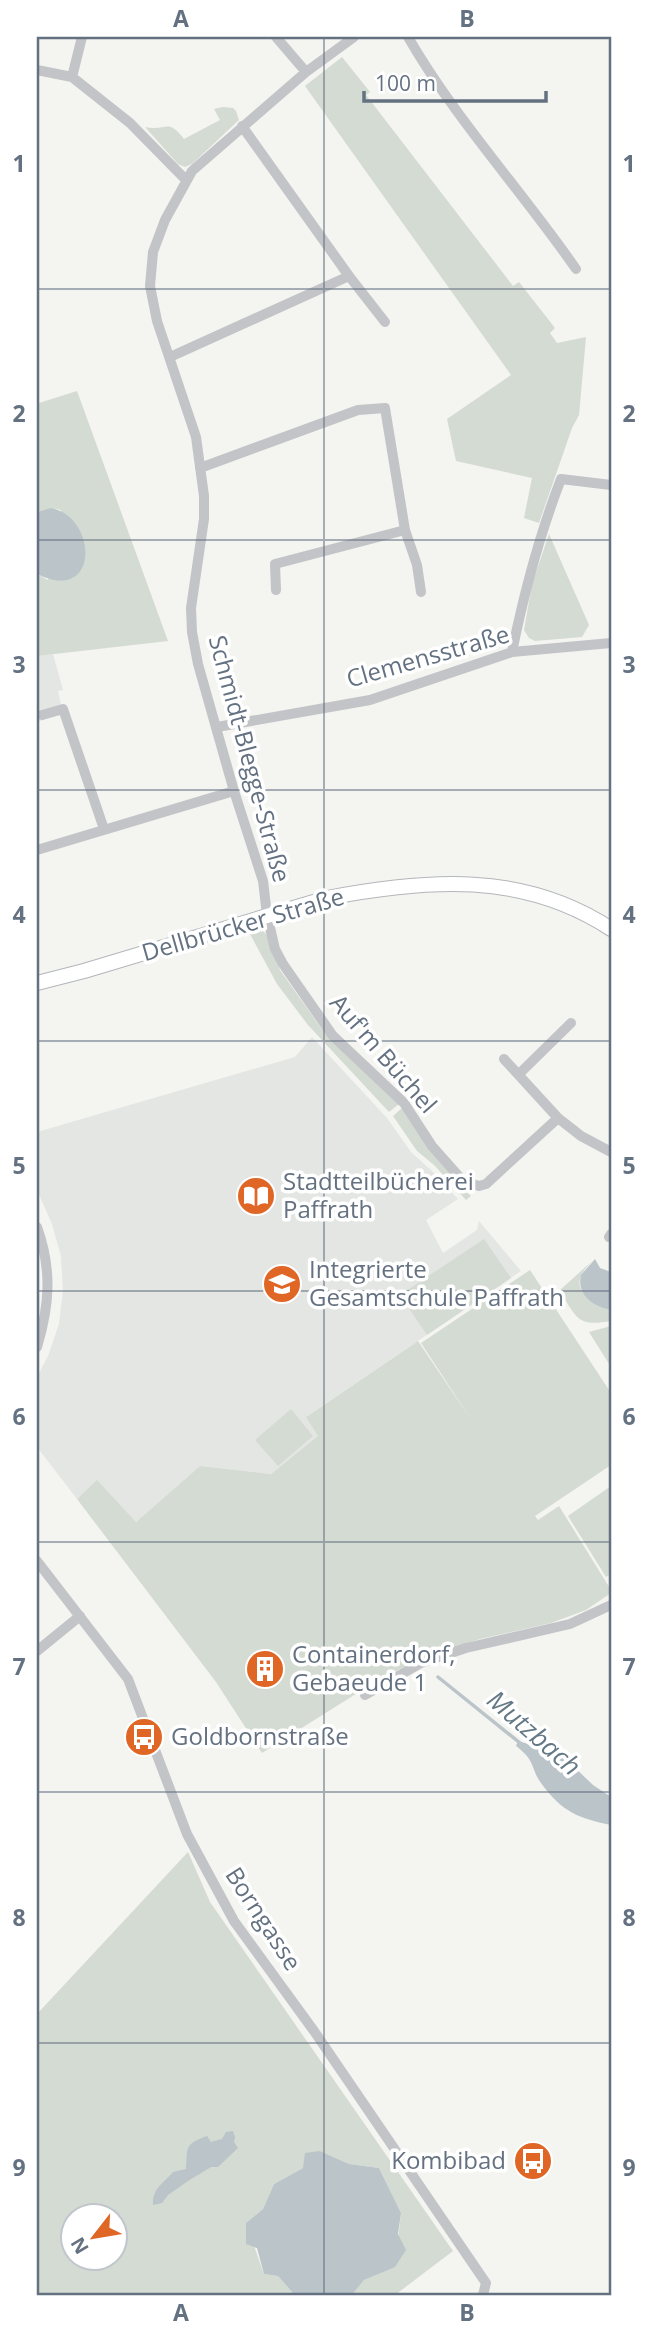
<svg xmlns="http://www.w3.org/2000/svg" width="648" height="2332" viewBox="0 0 648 2332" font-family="'Open Sans',sans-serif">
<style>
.built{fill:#e4e6e4}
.green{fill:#d4dbd2;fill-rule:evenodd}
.water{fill:#bac4c9}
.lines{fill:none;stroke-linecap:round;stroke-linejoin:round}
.stream{stroke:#bac4c9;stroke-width:3.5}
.secondary-casing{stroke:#b2b6bb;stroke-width:16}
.street{stroke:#c2c4c8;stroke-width:10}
.secondary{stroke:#fff;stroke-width:14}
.grid{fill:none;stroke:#647181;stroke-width:2;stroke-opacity:0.55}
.labels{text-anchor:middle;stroke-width:7;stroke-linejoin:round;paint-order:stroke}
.street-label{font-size:24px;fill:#647181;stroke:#fff}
.poi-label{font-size:24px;fill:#647181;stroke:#fff;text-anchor:start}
.water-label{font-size:26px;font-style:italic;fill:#647985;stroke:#fff}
.neatline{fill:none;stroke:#647181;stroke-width:2.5}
.grid-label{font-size:23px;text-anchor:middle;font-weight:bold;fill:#647181}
</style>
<rect width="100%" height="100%" fill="#f4f4f0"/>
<path class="built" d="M53 654 63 690 58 691 61 705 43 720 37 722V656Z
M312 1037 387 1118 411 1152 431 1170 458 1199 426 1220 443 1253 477 1230 479 1221 521 1271 307 1416 319 1436 271 1474 200 1466 136 1522 97 1481 77 1499 37 1447V1377L48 1356 59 1324 63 1290 61 1256 52 1224 37 1190V1132L295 1057Z"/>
<path class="green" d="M342 57 370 92 366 95 513 286 519 282 555 328 550 333 557 343 586 337 579 415 572 428 539 523 524 518 532 478 456 461 447 419 511 375 305 86Z
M223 107 233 108 236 111 239 120 192 164 185 167 178 164 145 127C167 132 167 117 184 139L220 120 214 109Z
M77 391 168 641 37 656V574L48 580 61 510 52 508 37 512V398L39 403Z
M549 534 589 625 582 637 535 641 529 638 524 630 532 584Z
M262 930 267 935 280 970 321 1028 399 1104 389 1112 308 1025 277 984 250 934Z
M402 1108 434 1155 471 1196 466 1200 434 1165 417 1151 393 1116Z
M484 1239 511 1278 427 1335 400 1295Z
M591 1262C588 1266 583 1271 581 1276 573 1293 598 1307 611 1310V1321C576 1327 578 1318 559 1291Z
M530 1270 611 1393V1465L535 1516 538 1520 559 1506 611 1590V1593L586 1610 551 1623 480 1639 418 1660 378 1680 262 1753 216 1682 77 1499 97 1480 136 1522 200 1466 271 1474 318 1436 306 1417 418 1341 474 1424 421 1343Z
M611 1326V1367L589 1332Z
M291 1409 313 1436 278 1466 255 1440Z
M611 1486V1574L606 1577 568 1516Z
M188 1852 210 1902 453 2251 395 2295H338H352L364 2280 395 2266 401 2213 379 2168 349 2164 320 2151 303 2168 274 2184 263 2209 246 2223 264 2274 278 2276 292 2292V2295H37V2014ZM74 2216H116V2258H74Z"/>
<path class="water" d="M51 508C98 517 100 605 37 574V512Z
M595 1259 600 1268 611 1272V1310C594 1307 576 1295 581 1275Z
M518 1741 535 1746 541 1743 550 1744 593 1785 611 1797V1825C578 1818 562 1812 541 1783 530 1767 536 1761 516 1746Z
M233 2131 235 2137 234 2142 238 2148 218 2167H211L188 2181 168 2195 162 2203 153 2205C152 2188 164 2183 173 2172L186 2169C188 2147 183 2145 207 2136L211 2142 222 2139 226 2132Z
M320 2151 349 2164 379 2168 401 2213 398 2234 406 2250 395 2267 364 2280 352 2295H292V2292L278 2276 264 2274 257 2248 246 2244V2223L263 2209 274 2184 303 2168 305 2153Z"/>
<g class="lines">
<path class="stream" d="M438 1677 520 1743"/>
<defs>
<path id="secondary" d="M37 983 84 971 327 898C427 879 523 871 611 929"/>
</defs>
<use href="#secondary" class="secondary-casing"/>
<path class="street" d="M276 37 306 72
M354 37 306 72 192 171 165 220 153 252 150 286 157 321 196 437 204 496V519L191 608 192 632 198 664 234 791 263 881 267 915 275 949 283 964 333 1036 404 1103 432 1146 463 1181 479 1186 486 1184 558 1118 504 1059
M408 37C456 120 522 191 576 269
M37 70 72 77 130 123 186 180
M72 77 82 37
M349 276 385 322
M170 357 349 276 242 126
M200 468 358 410 385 408 405 530 417 565 421 592
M276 590 275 564 405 530
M512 652C524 593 539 536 561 479L611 485
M42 715 63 709 104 829
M217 727 370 700 512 652 611 643
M37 850 234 791
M519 1074 571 1023
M558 1118 581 1136 611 1152
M37 1227C52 1269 50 1304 37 1347
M609 1237 611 1234
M37 1561 128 1679 187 1834 234 1921 314 2031 486 2283 483 2295
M37 1651 80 1616
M365 1695 421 1663 466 1648 570 1624 611 1605"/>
<use href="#secondary" class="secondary"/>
</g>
<path class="grid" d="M324 37V2295M37 289H611M37 540H611M37 790H611M37 1041H611M37 1291H611M37 1542H611M37 1792H611M37 2043H611"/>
<defs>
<symbol id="library-disc" viewBox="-11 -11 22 22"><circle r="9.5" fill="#e06625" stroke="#fff"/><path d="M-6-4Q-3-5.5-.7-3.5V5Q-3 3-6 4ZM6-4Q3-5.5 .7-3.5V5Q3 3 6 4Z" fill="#fff"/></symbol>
<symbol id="school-disc" viewBox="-11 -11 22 22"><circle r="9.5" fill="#e06625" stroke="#fff"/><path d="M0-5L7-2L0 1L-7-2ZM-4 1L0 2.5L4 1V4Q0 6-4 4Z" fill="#fff"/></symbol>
<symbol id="building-disc" viewBox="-11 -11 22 22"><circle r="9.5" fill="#e06625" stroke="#fff"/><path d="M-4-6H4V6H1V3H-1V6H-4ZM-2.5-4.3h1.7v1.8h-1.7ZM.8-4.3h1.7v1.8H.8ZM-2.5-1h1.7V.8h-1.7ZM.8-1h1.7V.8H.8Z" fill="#fff"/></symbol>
<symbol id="bus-disc" viewBox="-11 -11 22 22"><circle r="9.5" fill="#e06625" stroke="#fff"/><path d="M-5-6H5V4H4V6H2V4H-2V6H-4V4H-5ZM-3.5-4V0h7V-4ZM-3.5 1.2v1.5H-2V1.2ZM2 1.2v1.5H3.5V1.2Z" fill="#fff"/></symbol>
</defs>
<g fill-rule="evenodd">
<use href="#library-disc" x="234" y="1174" width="44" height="44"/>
<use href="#school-disc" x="260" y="1262" width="44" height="44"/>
<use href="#building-disc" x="243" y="1647" width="44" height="44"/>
<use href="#bus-disc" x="122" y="1715" width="44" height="44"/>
<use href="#bus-disc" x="511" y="2139" width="44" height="44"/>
</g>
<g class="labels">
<g class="street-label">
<text transform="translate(428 657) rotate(-16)" y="8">Clemensstraße</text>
<text transform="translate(249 759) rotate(75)" y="8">Schmidt-Blegge-Straße</text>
<text transform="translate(243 925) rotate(-16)" y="8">Dellbrücker Straße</text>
<text transform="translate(383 1054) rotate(49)" y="8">Auf'm Büchel</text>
<text transform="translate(263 1919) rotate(57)" y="8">Borngasse</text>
</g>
<g class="poi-label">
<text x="283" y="1190">Stadtteilbücherei<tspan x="283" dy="28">Paffrath</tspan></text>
<text x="309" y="1278">Integrierte<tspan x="309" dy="28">Gesamtschule Paffrath</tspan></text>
<text x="292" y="1663">Containerdorf,<tspan x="292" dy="28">Gebaeude 1</tspan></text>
<text x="171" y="1745">Goldbornstraße</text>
<text x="506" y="2169" text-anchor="end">Kombibad</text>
</g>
<g class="water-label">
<text transform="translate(534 1733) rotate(41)" y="9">Mutzbach</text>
</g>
</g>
<rect width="648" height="2332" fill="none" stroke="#ffffff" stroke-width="77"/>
<g transform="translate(94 2237) rotate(239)"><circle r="33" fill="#ffffff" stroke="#c1c6cd" stroke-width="2"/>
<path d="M0-5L12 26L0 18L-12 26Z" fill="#e06625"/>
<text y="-10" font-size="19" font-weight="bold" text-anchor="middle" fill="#647181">N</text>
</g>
<path d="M364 91v10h182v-10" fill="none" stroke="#647181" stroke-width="3.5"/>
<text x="375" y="91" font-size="21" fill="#647181" stroke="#ffffff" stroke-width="5" paint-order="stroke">100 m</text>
<rect x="38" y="38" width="572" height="2256" class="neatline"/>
<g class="grid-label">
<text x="181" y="27">A</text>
<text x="467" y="27">B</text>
<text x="19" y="172">1</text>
<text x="629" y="172">1</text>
<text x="19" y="422">2</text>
<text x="629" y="422">2</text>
<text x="19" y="673">3</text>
<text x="629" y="673">3</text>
<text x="19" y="923">4</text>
<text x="629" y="923">4</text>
<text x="19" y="1174">5</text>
<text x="629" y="1174">5</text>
<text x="19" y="1425">6</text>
<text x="629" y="1425">6</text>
<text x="19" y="1675">7</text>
<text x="629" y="1675">7</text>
<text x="19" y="1926">8</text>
<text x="629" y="1926">8</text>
<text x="19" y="2176">9</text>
<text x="629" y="2176">9</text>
<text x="181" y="2321">A</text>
<text x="467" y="2321">B</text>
</g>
</svg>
